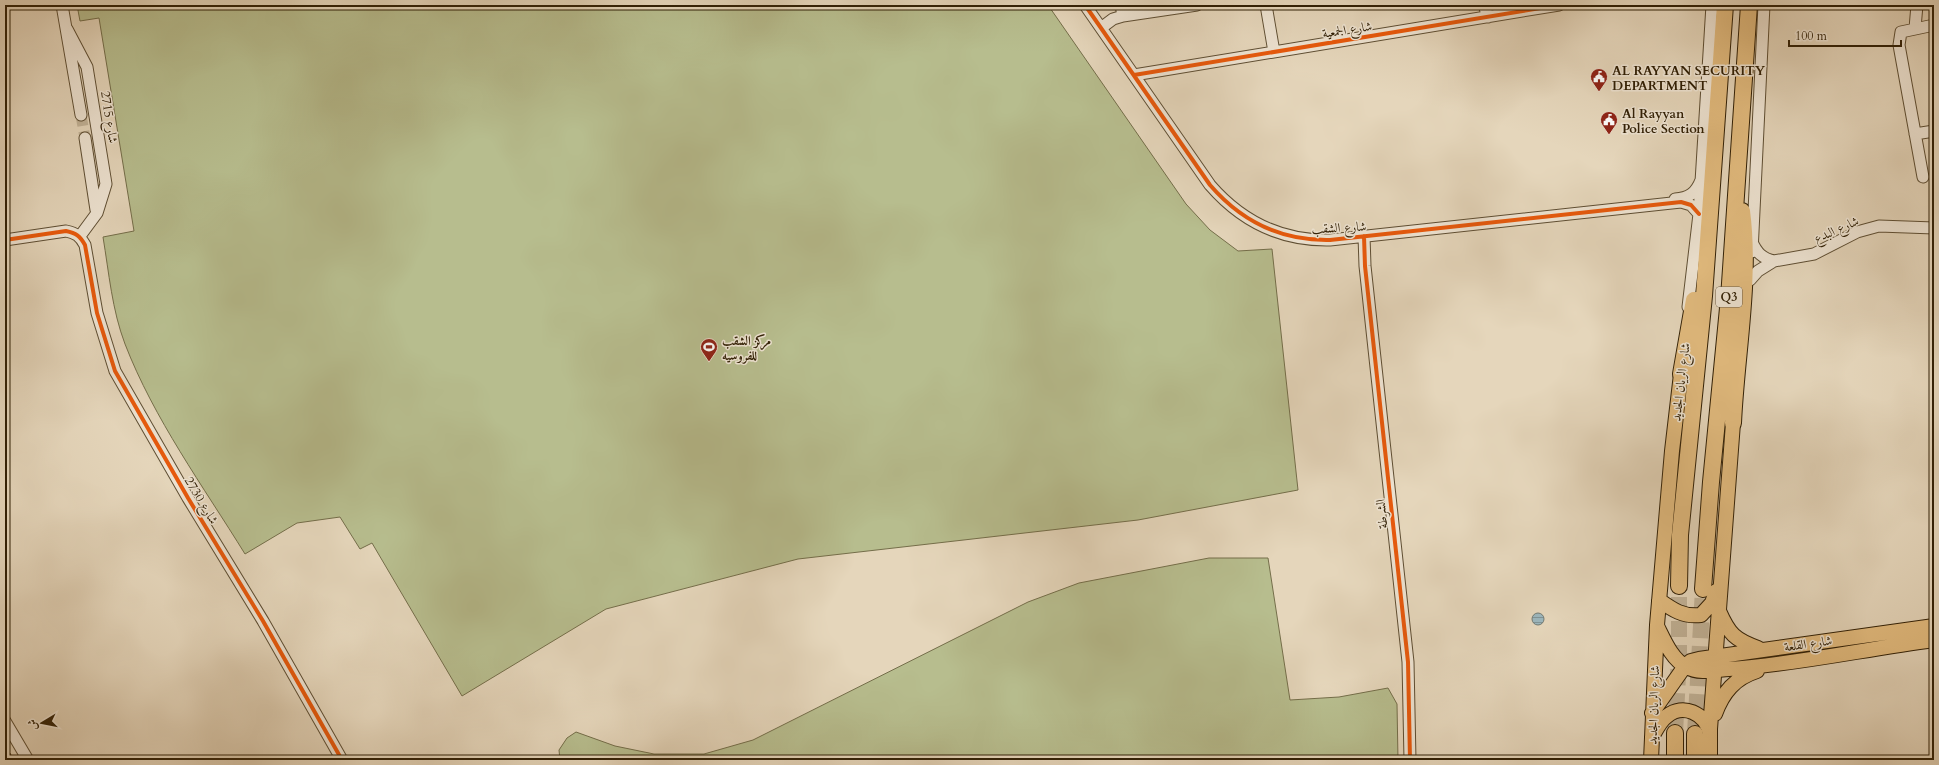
<svg xmlns="http://www.w3.org/2000/svg" width="1939" height="765" viewBox="0 0 1939 765" font-family="Cardo,Amiri,serif">
<style>
.grass{fill:#b7bd8e;stroke:#746e4a}
.water{fill:url(#water-rules);stroke:#717a73}
.lines{fill:none;stroke-linecap:round;stroke-linejoin:round}
.minor-tunnel{stroke:#c1b297;stroke-width:11;stroke-dasharray:11 5.5;stroke-linecap:butt}
.highway-tunnel{stroke:#c1b297;stroke-width:16;stroke-dasharray:16 8;stroke-linecap:butt}
.minor-casing{stroke:#5e4e33;stroke-width:13}
.major-casing{stroke:#312006;stroke-width:16}
.highway-casing{stroke:#312006;stroke-width:18}
.minor{stroke:#eee4d3;stroke-width:11}
.major{stroke:#e2bb7e;stroke-width:14}
.highway{stroke:#e2bb7e;stroke-width:16}
.tram{stroke:#312006;stroke-width:1}
.cycleway-casing{stroke:#eee4d3;stroke-width:6}
.cycleway{stroke:#e8590c;stroke-width:4}
.labels{text-anchor:middle;stroke-width:3;stroke-linejoin:round;paint-order:stroke}
.shield{fill:#eee4d3;stroke:#6a5b44;stroke-width:1}
.shield-label{font-size:12px;font-weight:bold;fill:#312006}
.street-label{font-size:13px;fill:#312006;stroke:#eee4d3}
.poi-label{font-size:13px;font-weight:bold;fill:#312006;stroke:#eee4d3;text-anchor:start}
</style>
<defs>
<pattern id="water-rules" width="6" height="5" patternUnits="userSpaceOnUse"><rect width="6" height="5" fill="#9cb6bc"/><path d="M0 2.5h6" fill="none" stroke="#809497"/></pattern>
</defs>
<rect width="100%" height="100%" fill="#e5d6bb"/>
<filter id="stains"><feTurbulence type="fractalNoise" baseFrequency=".005" numOctaves="4"/><feColorMatrix values="0 0 0 0 .2 0 0 0 0 .09 0 0 0 0 .02 0 0 0 .5 -.17"/></filter>
<radialGradient id="worn" r=".72"><stop offset=".6" stop-color="#630" stop-opacity="0"/><stop offset="1" stop-color="#630" stop-opacity=".3"/></radialGradient>
<path class="grass" d="M77 5H1048L1186 204 1210 230 1238 251 1272 249 1298 490 1138 520 798 559 606 609 462 696 372 543 360 549 340 517 297 523 245 554C203 486 154 419 125 344 112 310 109 273 103 237L134 231 99 18 80 21Z
M1209 558H1268L1290 700 1339 697 1388 688 1397 704 1398 760H560L559 750 567 738 576 732 615 746 654 754H704L753 740 1028 602 1079 583Z"/>
<path class="water" d="M1532 619a6 6 0 1 1 12 0a6 6 0 1 1-12 0Z"/>
<g class="lines">
<path class="minor-tunnel" d="M81 115 85 138"/>
<path class="highway-tunnel" d="M1675 733 1679 657V586
M1695 734 1703 589"/>
<defs>
<path id="minor" d="M62 5 81 115
M1085 5 1210 185C1242 222 1282 241 1330 240L1681 202 1691 205 1699 214
M1121 5 1123 16
M1266 5 1274 52
M1484 5 1488 17
M1105 25 1113 19 1123 16 1197 5
M1915 28 1917 5
M67 29 87 67 106 184 97 213 80 236
M1134 75 1559 5
M1915 134 1934 131
M85 138 96 210
M1923 177 1899 45 1901 32 1934 25
M1675 199C1689 198 1696 193 1701 180
M1364 236 1365 266 1408 662 1410 760
M5 240 66 231C76 233 80 236 85 245L97 313 115 371 188 498 263 621 342 760
M1752 242C1757 253 1762 258 1774 261
M1752 252 1764 5
M1750 280 1758 271 1774 261 1814 254 1857 232 1879 226 1934 228
M1688 307 1699 214 1712 5
M5 721 28 760"/>
<path id="major" d="M1659 600C1673 610 1683 617 1701 615L1712 603 1716 591
M1719 611C1729 634 1735 640 1758 648
M1657 626C1664 640 1672 660 1687 667 1699 674 1715 670 1729 669 1798 664 1865 649 1934 640
M1652 713 1685 666 1691 661 1699 659 1934 626
M1715 714C1723 692 1735 678 1757 671
M1652 737C1656 730 1660 721 1667 716 1683 703 1705 713 1710 733
M1651 760 1657 625 1672 451 1681 374
M1710 760V729L1733 423"/>
<path id="highway" d="M1681 374 1694 300
M1733 423C1736 355 1751 279 1742 211
M1679 586 1680 535 1704 296 1725 5
M1703 589 1711 482 1729 298 1749 5
M1675 760V733
M1695 760V734"/>
</defs>
<use href="#minor" class="minor-casing"/>
<use href="#major" class="major-casing"/>
<use href="#highway" class="highway-casing"/>
<use href="#minor" class="minor"/>
<use href="#major" class="major"/>
<use href="#highway" class="highway"/>
<path class="tram" d="M5 745 14 760"/>
<defs>
<path id="cycleway" d="M1085 5 1210 185C1242 222 1282 241 1330 240L1681 202 1691 205 1699 214
M1134 75 1559 5
M1364 236 1365 266 1408 662 1410 760
M5 240 66 231C76 233 80 236 85 245L97 313 115 371 188 498 263 621 342 760"/>
</defs>
<use href="#cycleway" class="cycleway-casing"/>
<use href="#cycleway" class="cycleway"/>
</g>
<defs>
<symbol id="civic-pin" viewBox="-11 -11 22 30"><path d="M0 17L-7.5 6A9.5 9.5 0 1 1 7.5 6Z" fill="#8f2418" stroke="#eee4d3"/><path d="M-.6-6.5H3V-4.5H.6V-3L4-1V1h2V6H-6V1h2V-1L-.6-3ZM-1.2 2.5V6h2.4V2.5Z" fill="#fff"/></symbol>
<symbol id="stadium-pin" viewBox="-11 -11 22 30"><path d="M0 17L-7.5 6A9.5 9.5 0 1 1 7.5 6Z" fill="#8f2418" stroke="#eee4d3"/><path d="M0-5a6.5 5 0 1 0 0 10a6.5 5 0 1 0 0-10ZM-3.5-1.8h7v3.6h-7Z" fill="#fff"/></symbol>
</defs>
<g fill-rule="evenodd">
<use href="#civic-pin" x="1589" y="67" width="20" height="27"/>
<use href="#civic-pin" x="1599" y="110" width="20" height="27"/>
<use href="#stadium-pin" x="699" y="337" width="20" height="27"/>
</g>
<g class="labels">
<rect class="shield" x="1716" y="287" width="26" height="20" rx="3"/>
<g class="shield-label">
<text x="1729" y="301">Q3</text>
</g>
<g class="street-label">
<text transform="translate(1347 29) rotate(-9)" y="5">شارع الجمعية</text>
<text transform="translate(110 117) rotate(81)" y="5">شارع 2715</text>
<text transform="translate(1339 227) rotate(-3)" y="5">شارع الشقب</text>
<text transform="translate(1836 229) rotate(-24)" y="5">شارع البدع</text>
<text transform="translate(1680 382) rotate(-83)" y="5">شارع الريان الجديد</text>
<text transform="translate(202 500) rotate(59)" y="5">شارع 2730</text>
<text transform="translate(1381 514) rotate(-96)" y="5">الشرطة</text>
<text transform="translate(1808 643) rotate(-8)" y="5">شارع القلعة</text>
<text transform="translate(1653 705) rotate(-88)" y="5">شارع الريان الجديد</text>
</g>
<g class="poi-label">
<text x="1612" y="75">AL RAYYAN SECURITY<tspan x="1612" dy="15">DEPARTMENT</tspan></text>
<text x="1622" y="118">Al Rayyan<tspan x="1622" dy="15">Police Section</tspan></text>
<text x="722" y="345">مركز الشقب<tspan x="722" dy="15">للفروسيه</tspan></text>
</g>
</g>
<rect width="1939" height="765" fill="none" stroke="#e5d6bb" stroke-width="20"/>
<rect x="6" y="6" width="1927" height="753" fill="none" stroke="#312006" stroke-width="2"/>
<rect x="10" y="10" width="1919" height="745" fill="none" stroke="#312006"/>
<g transform="translate(42 723) rotate(260)" stroke="#eee4d3" stroke-width="3" paint-order="stroke">
<path d="M0-3L7 15L0 10L-7 15Z" fill="#312006"/>
<text y="-6" font-size="11" font-weight="bold" text-anchor="middle" fill="#312006">ش</text>
</g>
<path d="M1789 40v6h112v-6" fill="none" stroke="#312006" stroke-width="2"/>
<text x="1795" y="40" font-size="12" fill="#312006" stroke="#eee4d3" stroke-width="3" paint-order="stroke">100 m</text>
<rect width="100%" height="100%" filter="url(#stains)"/>
<rect width="100%" height="100%" fill="url(#worn)"/>
</svg>
